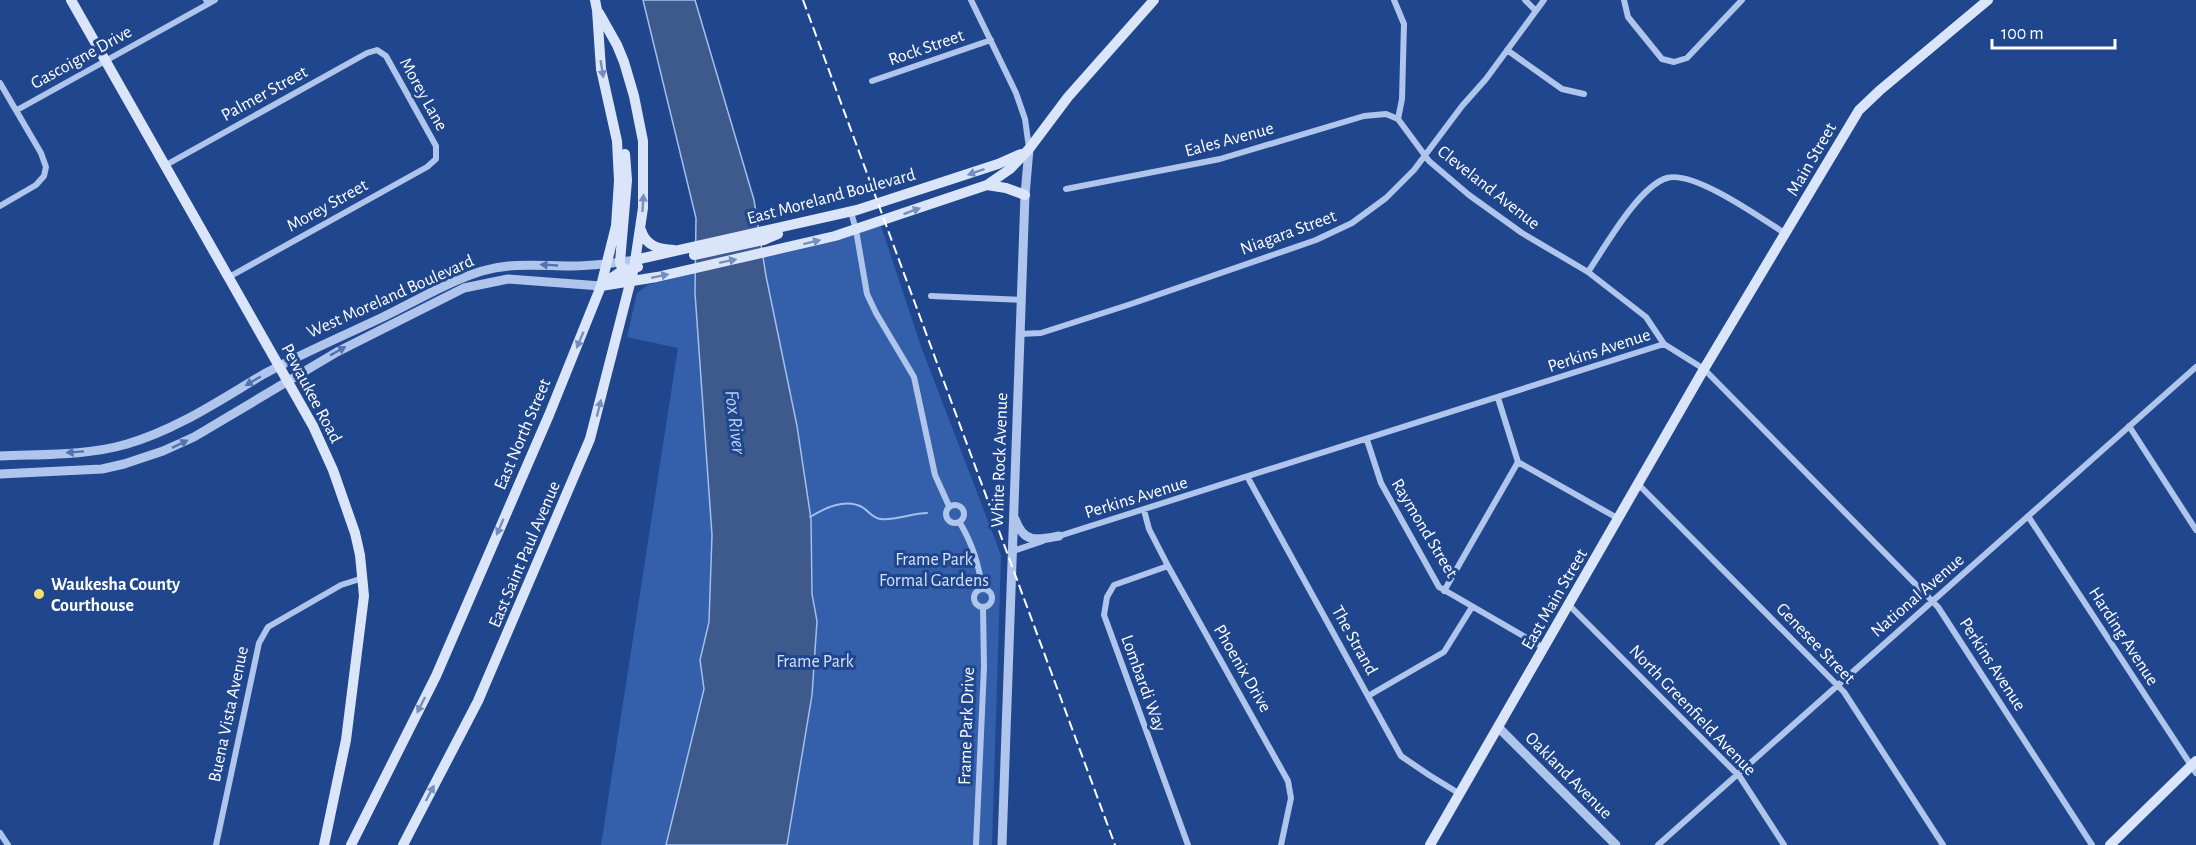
<svg xmlns="http://www.w3.org/2000/svg" width="2196" height="845" viewBox="0 0 2196 845" font-family="'Alegreya Sans',sans-serif">
<style>
.green{fill:#345faa}
.water{fill:#3e598c;stroke:#a2bfed;stroke-width:1.5}
.lines{fill:none;stroke-linecap:round;stroke-linejoin:round}
.stream{stroke:#a2bfed;stroke-width:2}
.minor{stroke:#afc5ec;stroke-width:6}
.tertiary{stroke:#afc5ec;stroke-width:9}
.secondary{stroke:#dbe5f9;stroke-width:10}
.rail{stroke:#fff;stroke-width:2;stroke-dasharray:10 4.5;stroke-linecap:butt}
.oneway{fill:#748ebe}
.oneway2{fill:#5273ae}
.poi-dot{fill:#f9dd70;stroke:#20478d;stroke-width:2}
.labels{text-anchor:middle;stroke-width:6;stroke-linejoin:round;paint-order:stroke}
.street-label{font-size:18px;fill:#fff;stroke:#20478d}
.park-label{font-size:18px;fill:#d4e1f9;stroke:#20478d}
.poi-label{font-size:18px;font-weight:bold;fill:#fff;stroke:#20478d;text-anchor:start}
.water-label{font-size:20px;font-style:italic;fill:#bbd0f3;stroke:#20478d}
</style>
<rect width="100%" height="100%" fill="#20478d"/>
<path class="green" d="M881 226 922 349 1001 555 992 845H601L678 348 627 337 637 293 648 285 770 253H785Z"/>
<path class="water" d="M643 0H695L754 200 766 276 797 426 811 519 812 594 817 621 812 695 787 845H666L704 689 700 660 709 622 712 535 695 293 696 218Z"/>
<g class="lines">
<path class="stream" d="M810 517C825 508 845 498 862 507 869 511 872 518 881 519 893 521 913 513 927 513"/>
<path class="minor" d="M206 0 208 4 215 0
M971 0 1016 93 1025 119 1029 148
M1394 0 1404 24 1402 99 1398 119
M1525 0 1536 11
M1624 0 1628 17 1662 59 1674 62 1687 58 1742 0
M1507 50 1562 89 1584 94
M872 81 991 40
M0 83 41 153 46 167 44 176 36 185 0 206
M17 110 208 4
M166 165 367 53 377 50 386 56 436 146V159L427 167 229 277
M1066 189 1220 159 1364 116 1386 114 1398 119 1429 161 1469 195 1522 233 1588 272 1646 317 1664 344 1704 369 1938 607 2092 845
M851 212 856 230 867 294 876 313 914 377 935 475 949 506
M1588 272C1605 247 1639 186 1667 178 1694 170 1762 219 1786 234
M931 296 1021 300
M1020 334 1041 333 1131 304 1316 240 1352 223 1386 198 1414 170 1462 106 1486 79 1544 0
M1498 398 1518 462 1619 519
M2129 426 2196 530
M1367 440 1381 483 1439 587 1544 648
M1248 478 1401 756 1429 775 1460 794
M1639 485 1844 692 1943 845
M946 514a9 9 0 1 1 18 0a9 9 0 1 1-18 0Z
M1144 510 1149 529 1168 566 1288 781 1291 798 1281 845
M2028 516 2196 773
M960 523C972 543 979 565 982 588
M1056 537 1664 344
M1013 551 1043 541
M1168 566 1114 585 1107 597 1104 615 1188 845
M974 598a9 9 0 1 1 18 0a9 9 0 1 1-18 0Z
M1444 591 1518 462
M1569 605 1740 777 1784 845
M1368 696 1444 652 1472 607
M0 833 8 845
M216 845 259 643 268 627 341 585 363 578
M976 845 984 667 983 607
M1658 845 2196 367"/>
<path class="tertiary" d="M0 456C42 454 86 456 127 444 176 430 220 400 264 374 303 353 343 336 383 317 416 301 447 282 482 271 513 262 541 266 572 266 594 266 614 263 635 260
M0 474 102 469 124 464 163 451 194 437 337 352 464 288 508 279 601 286
M1015 519C1024 544 1037 540 1059 536
M1499 728 1616 845
M1002 845 1025 195 1029 149"/>
<path class="secondary" d="M71 0 313 426 333 470 355 533 360 555 364 596 346 740 324 845
M987 185 1006 188 1025 195
M641 230C646 246 658 249 674 250
M694 255 764 240 778 234
M635 260 857 210 998 164 1021 154
M624 275 620 262 627 180 625 154
M601 285 622 271 638 267
M601 286 657 277 835 236 987 185 1010 169 1029 149 1068 97 1154 0
M351 845 436 676 549 415 601 286 616 226 619 181 617 141 601 69 597 10 595 0
M403 845 478 701 590 439 634 268 643 208V141L634 96 624 62 617 45 599 13
M1430 845 1704 369 1859 110 1879 91 1988 0
M2110 845 2196 761"/>
<path class="rail" d="M803 0 1115 845"/>
</g>
<defs><path id="oneway-solid" d="M-6-.8H1V-3.2L6.5 0L1 3.2V.8H-6Z" transform="scale(1.5)"/></defs>
<g class="oneway">
<use href="#oneway-solid" transform="translate(602 69) rotate(81)"/>
<use href="#oneway-solid" transform="translate(976 172) rotate(161)"/>
<use href="#oneway-solid" transform="translate(643 203) rotate(-86)"/>
<use href="#oneway-solid" transform="translate(912 211) rotate(-20)"/>
<use href="#oneway-solid" transform="translate(812 242) rotate(-14)"/>
<use href="#oneway-solid" transform="translate(728 261) rotate(-12)"/>
<use href="#oneway-solid" transform="translate(660 276) rotate(-12)"/>
<use href="#oneway-solid" transform="translate(580 340) rotate(113)"/>
<use href="#oneway-solid" transform="translate(599 408) rotate(-76)"/>
<use href="#oneway-solid" transform="translate(500 527) rotate(113)"/>
<use href="#oneway-solid" transform="translate(421 705) rotate(117)"/>
<use href="#oneway-solid" transform="translate(430 793) rotate(-62)"/>
</g>
<g class="oneway2">
<use href="#oneway-solid" transform="translate(549 265) rotate(-177)"/>
<use href="#oneway-solid" transform="translate(338 351) rotate(-29)"/>
<use href="#oneway-solid" transform="translate(253 381) rotate(150)"/>
<use href="#oneway-solid" transform="translate(180 444) rotate(-26)"/>
<use href="#oneway-solid" transform="translate(75 452) rotate(176)"/>
</g>
<circle class="poi-dot" cx="39" cy="594" r="6"/>
<g class="labels">
<g class="street-label">
<text transform="translate(926 47) rotate(-19)" y="6">Rock Street</text>
<text transform="translate(81 57) rotate(-29)" y="6">Gascoigne Drive</text>
<text transform="translate(264 93) rotate(-29)" y="6">Palmer Street</text>
<text transform="translate(424 94) rotate(61)" y="6">Morey Lane</text>
<text transform="translate(1229 139) rotate(-15)" y="6">Eales Avenue</text>
<text transform="translate(1811 159) rotate(-60)" y="6">Main Street</text>
<text transform="translate(1489 187) rotate(38)" y="6">Cleveland Avenue</text>
<text transform="translate(831 196) rotate(-15)" y="6">East Moreland Boulevard</text>
<text transform="translate(327 205) rotate(-29)" y="6">Morey Street</text>
<text transform="translate(1288 232) rotate(-20)" y="6">Niagara Street</text>
<text transform="translate(390 296) rotate(-24)" y="6">West Moreland Boulevard</text>
<text transform="translate(1599 350) rotate(-18)" y="6">Perkins Avenue</text>
<text transform="translate(312 393) rotate(62)" y="6">Pewaukee Road</text>
<text transform="translate(522 434) rotate(-67)" y="6">East North Street</text>
<text transform="translate(999 460) rotate(-88)" y="6">White Rock Avenue</text>
<text transform="translate(1136 497) rotate(-17)" y="6">Perkins Avenue</text>
<text transform="translate(1425 528) rotate(59)" y="6">Raymond Street</text>
<text transform="translate(524 554) rotate(-67)" y="6">East Saint Paul Avenue</text>
<text transform="translate(1917 595) rotate(-41)" y="6">National Avenue</text>
<text transform="translate(1554 599) rotate(-60)" y="6">East Main Street</text>
<text transform="translate(2124 636) rotate(57)" y="6">Harding Avenue</text>
<text transform="translate(1355 640) rotate(61)" y="6">The Strand</text>
<text transform="translate(1816 643) rotate(46)" y="6">Genesee Street</text>
<text transform="translate(1993 664) rotate(57)" y="6">Perkins Avenue</text>
<text transform="translate(1243 668) rotate(60)" y="6">Phoenix Drive</text>
<text transform="translate(1144 683) rotate(70)" y="6">Lombardi Way</text>
<text transform="translate(1693 710) rotate(46)" y="6">North Greenfield Avenue</text>
<text transform="translate(228 714) rotate(-78)" y="6">Buena Vista Avenue</text>
<text transform="translate(966 726) rotate(-88)" y="6">Frame Park Drive</text>
<text transform="translate(1569 775) rotate(45)" y="6">Oakland Avenue</text>
</g>
<g class="park-label">
<text x="934" y="565">Frame Park<tspan x="934" dy="21">Formal Gardens</tspan></text>
<text x="815" y="667">Frame Park</text>
</g>
<g class="poi-label">
<text x="51" y="590">Waukesha County<tspan x="51" dy="21">Courthouse</tspan></text>
</g>
<g class="water-label">
<text transform="translate(736 422) rotate(83)" y="7">Fox River</text>
</g>
</g>
<path d="M1992 39v9h123v-9" fill="none" stroke="#ffffff" stroke-width="3"/>
<text x="2001" y="39" font-size="18" fill="#ffffff" stroke="#20478d" stroke-width="4.5" paint-order="stroke">100 m</text>
</svg>
